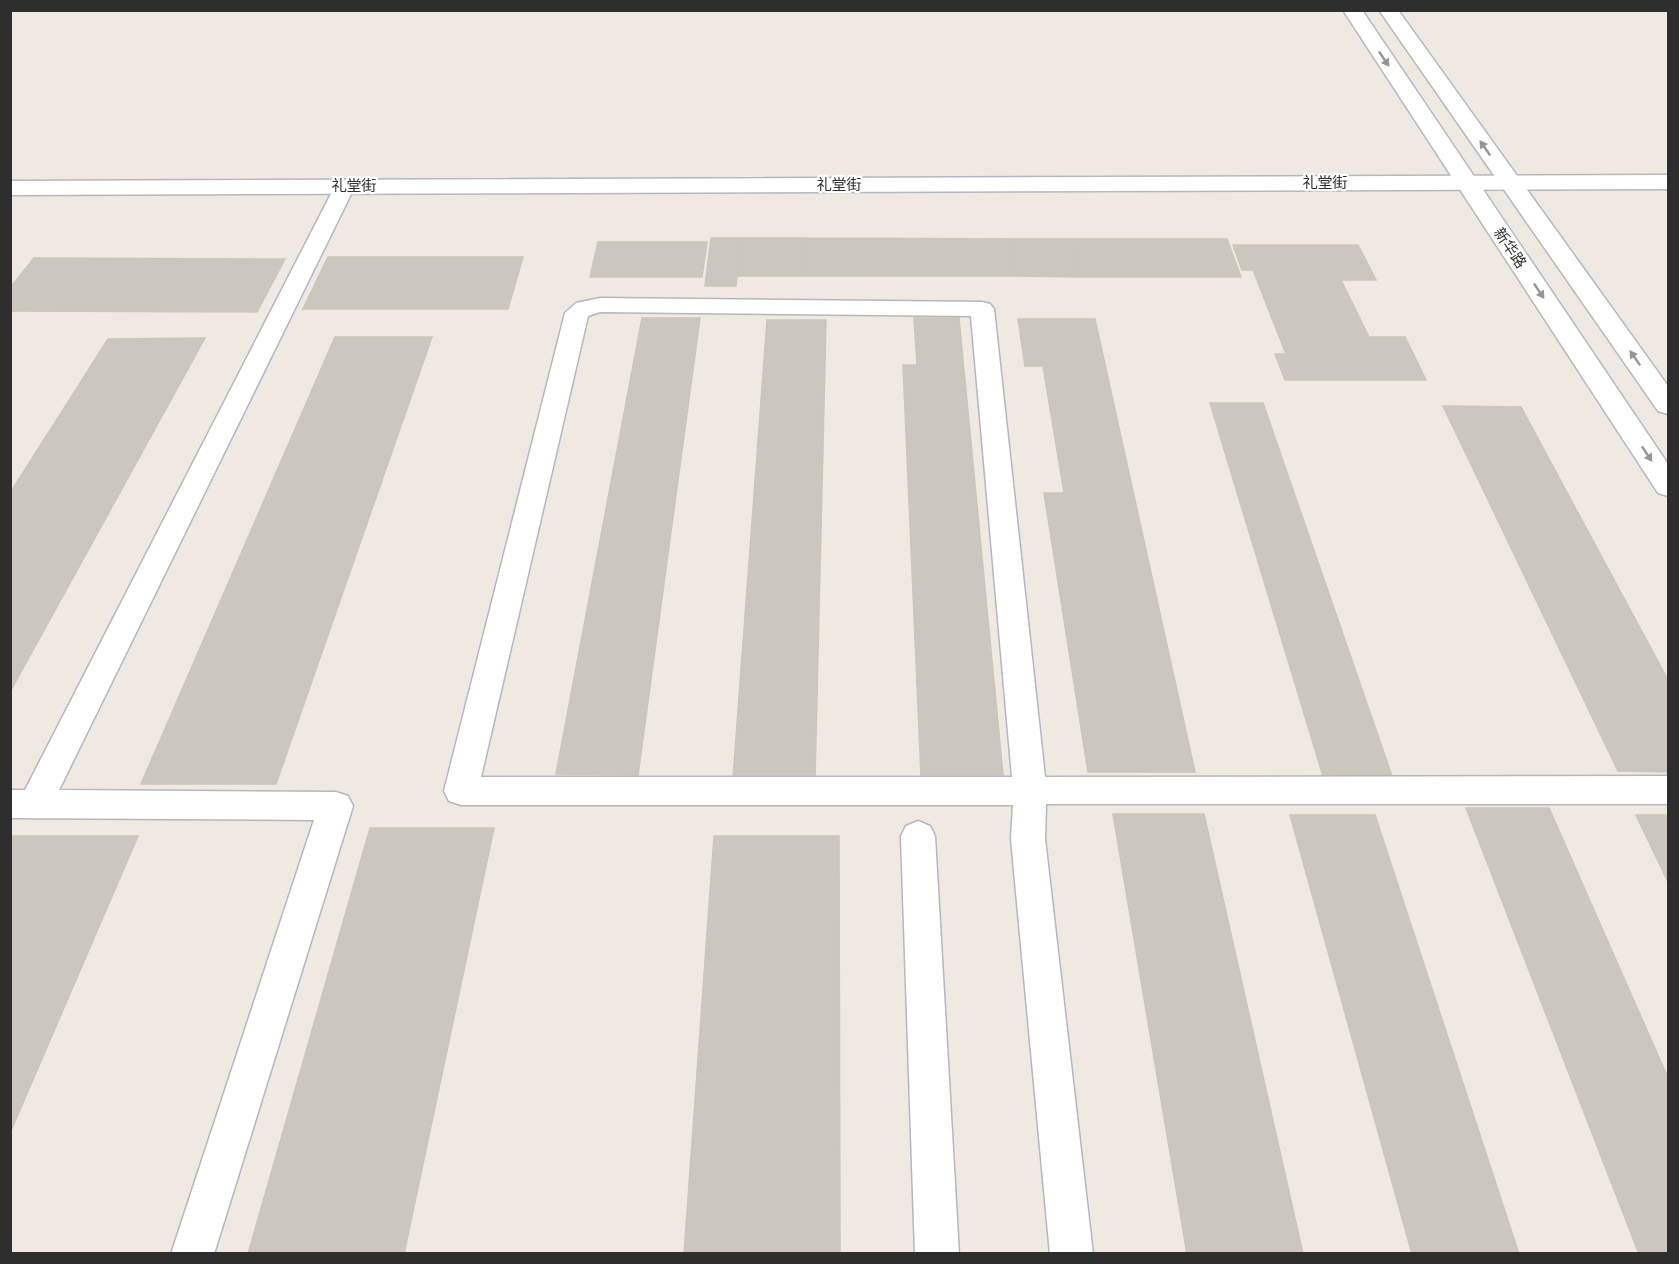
<svg xmlns="http://www.w3.org/2000/svg" width="1679" height="1264" viewBox="0 0 1679 1264" font-family="'Golos Text','Noto Sans SC',sans-serif">
<style>
.building{fill:#cbc7bf;stroke:#cbc5ba;stroke-width:1.5}
.lines{fill:none;stroke-linecap:round;stroke-linejoin:round}
.service-casing{stroke:#b4b7c1;stroke-width:3}
.tertiary-casing{stroke:#b4b7c1;stroke-width:3}
.secondary-casing{stroke:#b4b7c1;stroke-width:3}
.service{fill:#fff;fill-rule:evenodd}
.tertiary{fill:#fff;fill-rule:evenodd}
.secondary{fill:#fff;fill-rule:evenodd}
.oneway{fill:#969696}
.labels{text-anchor:middle;stroke-width:4.5;stroke-linejoin:round;paint-order:stroke}
.far-street-label{font-size:15px;fill:#2e2e2e;stroke:#fff}
</style>
<rect width="100%" height="100%" fill="#efe9e1"/>
<path class="building" d="M711 238H741L736 286H705Z
M741 238H806L805 276H737Z
M806 238 1011 239 1017 276H805Z
M1011 239H1071L1079 277 1017 276Z
M1071 239H1227L1241 277H1079Z
M598 242H707L702 277H590Z
M1233 245H1358L1376 280H1341L1369 337H1405L1426 380H1285L1275 354H1286L1253 270H1242Z
M328 257H523L508 309H303Z
M34 258 285 259 257 312 10 311V288Z
M642 318H700L638 775 556 774Z
M914 318H959L1003 775H921L903 365H917Z
M1018 319H1095L1195 772H1088L1044 493H1064L1043 366H1025Z
M767 320H826L815 779 733 778Z
M335 337H432L276 784H141Z
M205 338 10 692V493L108 339Z
M1210 403H1263L1392 776H1323Z
M1443 406 1521 407 1668 680V772L1618 771Z
M1466 808H1549L1668 1078V1254H1639Z
M1113 814H1204L1303 1254H1187Z
M1290 815H1375L1519 1254H1412Z
M1636 815H1668V882Z
M370 828H494L404 1254H248Z
M13 836H138L10 1133V842Z
M714 836H839L840 1254H684Z"/>
<g class="lines">
<defs>
<path id="service" d="M345 180 352 182 355 186 59 790 336 792 348 796 353 806 214 1254H171L314 820 10 818V790H25L335 186 338 182Z
M600 298 982 302 990 304 994 309 1045 777 1668 776V804H1046L1045 839 1093 1254H1050L1011 839 1013 805H461L449 801 444 791 565 313 576 303ZM600 312 971 316 1012 777H481L588 316Z
M918 821 930 826 935 836 959 1254H915L901 836 906 826Z"/>
<path id="tertiary" d="M1668 175V189L10 195V181Z"/>
<path id="secondary" d="M1343 10H1362L1668 464V496L1658 493Z
M1379 10H1398L1668 386V414L1658 411Z"/>
</defs>
<use href="#service" class="service-casing"/>
<use href="#tertiary" class="tertiary-casing"/>
<use href="#secondary" class="secondary-casing"/>
<use href="#service" class="service"/>
<use href="#tertiary" class="tertiary"/>
<use href="#secondary" class="secondary"/>
</g>
<defs><path id="oneway-solid" d="M-6-.8H1V-3.2L6.5 0L1 3.2V.8H-6Z" transform="scale(1.5)"/></defs>
<g class="oneway">
<use href="#oneway-solid" transform="translate(1384 59) rotate(56)"/>
<use href="#oneway-solid" transform="translate(1485 148) rotate(-125)"/>
<use href="#oneway-solid" transform="translate(1539 291) rotate(56)"/>
<use href="#oneway-solid" transform="translate(1635 358) rotate(-125)"/>
<use href="#oneway-solid" transform="translate(1647 454) rotate(56)"/>
</g>
<g class="labels">
<g class="far-street-label">
<text x="1325" y="188">礼堂街</text>
<text x="839" y="190">礼堂街</text>
<text x="354" y="191">礼堂街</text>
<text transform="translate(1510 248) rotate(56)" y="5">新华路</text>
</g>
</g>
<rect width="1679" height="1264" fill="none" stroke="#2e2e2e" stroke-width="24"/>
</svg>
